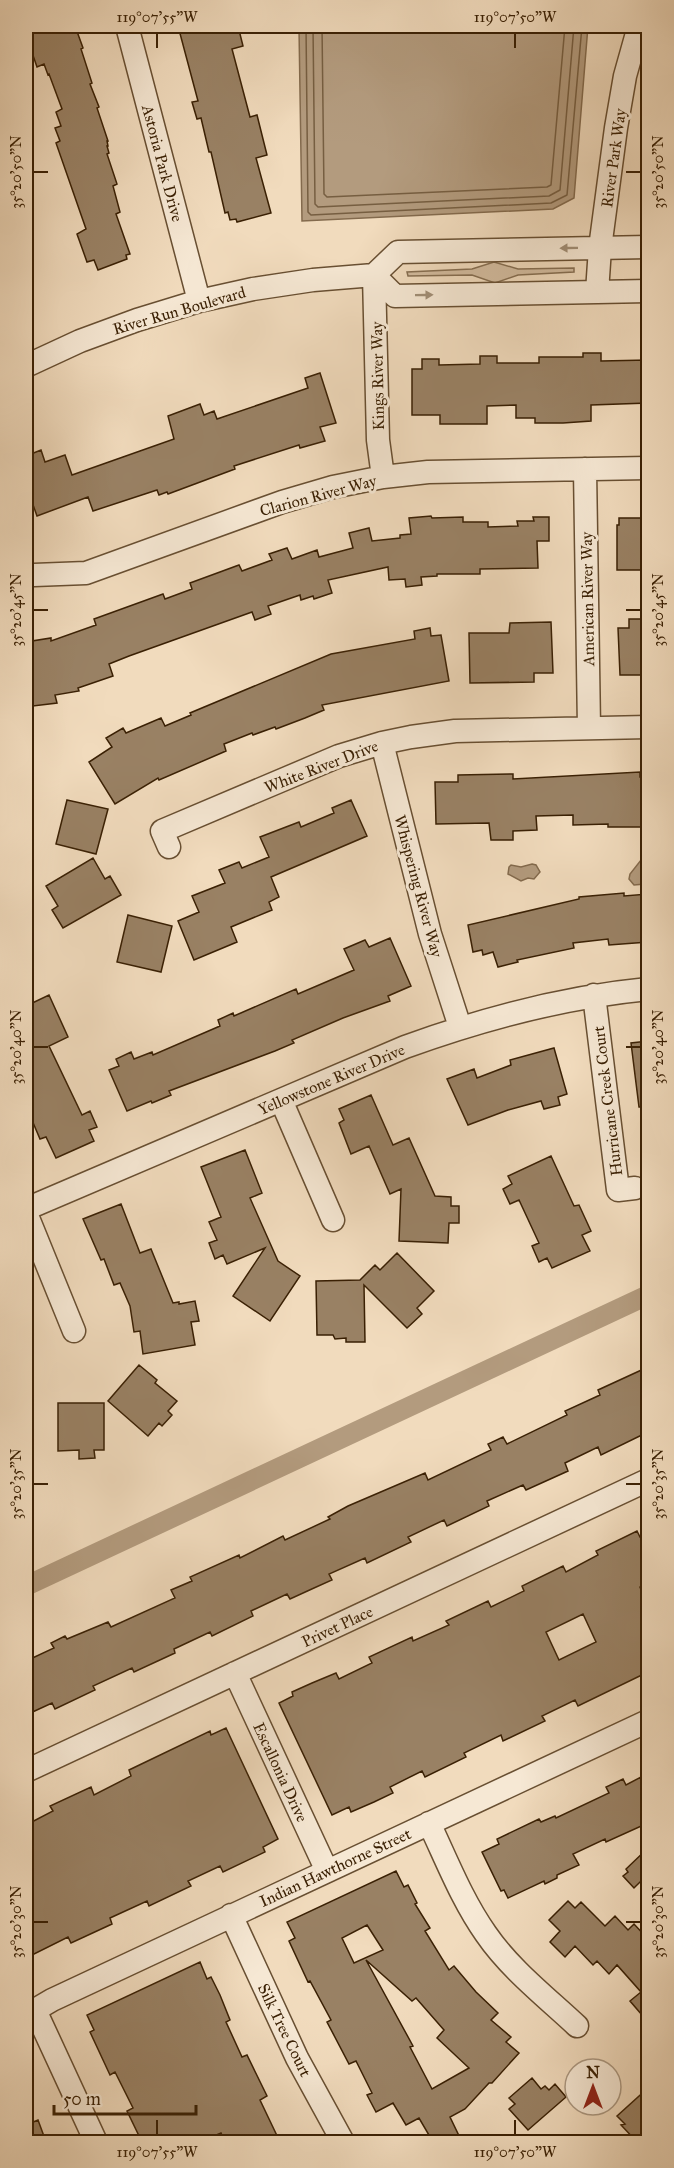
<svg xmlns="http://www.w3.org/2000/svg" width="674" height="2168" viewBox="0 0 674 2168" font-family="'IM FELL Great Primer',serif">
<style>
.green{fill:#d2bb9e;stroke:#866e51;stroke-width:1.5}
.water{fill:#b39b7e;stroke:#836a4d;stroke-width:1.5}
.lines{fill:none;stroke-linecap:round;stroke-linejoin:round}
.shore{stroke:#765e41;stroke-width:1.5}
.canal{stroke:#b39b7e;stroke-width:20}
.building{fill:#998164;stroke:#3a2004;stroke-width:1.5;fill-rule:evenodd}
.minor-casing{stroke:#684f32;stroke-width:25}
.minor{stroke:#f6e8d4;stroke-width:22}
.oneway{fill:#a18e76}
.ticks{fill:none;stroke:#3a2004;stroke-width:2}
.labels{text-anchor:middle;stroke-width:6;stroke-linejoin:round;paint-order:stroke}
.street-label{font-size:16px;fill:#3a2004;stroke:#f6e8d4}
.neatline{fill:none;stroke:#3a2004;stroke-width:2}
.ticks-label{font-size:15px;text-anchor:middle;fill:#3a2004}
</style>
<rect width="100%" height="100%" fill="#f1dbbd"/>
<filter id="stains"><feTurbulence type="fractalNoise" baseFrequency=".00333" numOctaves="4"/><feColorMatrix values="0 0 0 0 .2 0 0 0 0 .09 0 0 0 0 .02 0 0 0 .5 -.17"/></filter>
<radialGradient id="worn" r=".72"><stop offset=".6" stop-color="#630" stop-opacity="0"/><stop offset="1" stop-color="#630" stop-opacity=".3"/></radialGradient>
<path class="green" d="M494 262 518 269 574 268V272L518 275 495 283 472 275 408 276 407 272 472 269Z"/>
<path class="water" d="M588 26 574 198 553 209 302 221 299 28Z
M641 860 648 862V878L645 884 634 885 629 879 630 874Z
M532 864 536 865 540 872 534 879 528 878 521 881 508 874 509 867 511 865 521 867Z"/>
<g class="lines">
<path class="shore" d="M306 26 308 212 311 215 551 203 567 195 582 26
M313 26 315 204 318 207 549 196 560 190 574 26
M322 26 324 194 327 197 547 187 551 185 565 26"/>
<path class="canal" d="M26 1586 648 1295"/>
</g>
<path class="building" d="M29 26H75L83 48 81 49 92 83 90 84 99 107 97 108 108 141H107L108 146H107L109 153 107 154 117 184 113 186 120 212 116 214 130 254 126 255 127 259 98 270 94 260 87 262 77 234 86 229 56 143 60 141 55 128 61 126 56 112 62 109 49 74 48 75 44 64 37 67 27 38 33 36Z
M178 26H238L243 46 232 49 250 117 257 115 267 155 256 158 271 213 237 222 236 219 230 220 228 212 225 213 211 152H209L201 118 197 119 192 102 198 101Z
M583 353H601V361L648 360V403L591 405V421L563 423H535V418H516V405L487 406V424H440V415H412V369H422V359H439V365L480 364V356H497V363H539V357H583Z
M320 373 336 423 320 427 325 441 300 448 299 445 234 466 235 469 168 494 167 492 159 495 157 490 93 511 88 497 37 516 26 485V456L41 450 45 462 65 455 72 475 174 439 168 416 200 404 204 415 214 411 217 419 308 388 305 378Z
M431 516 432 518 463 517V522H488V527L518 526 517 521H534L533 517H549V541H537L538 568 480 569V574H437V576L421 577 422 585 406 587 405 579 389 580 388 567 328 580 332 593 314 599 313 596 301 600 300 595 268 606 271 614 255 620 252 612 129 656 109 664 113 676 78 688 79 691 55 695 57 703 33 706 26 661V642L51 638V641L96 625 94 619 163 594 165 599 192 589 190 583 239 565 242 571 272 560 269 554 287 548 292 559 317 550 319 557 353 548 349 533 369 528 372 541 400 538V535L411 534 409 518Z
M619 518H648V570H617V525H619Z
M629 619H645V627H648V675H620L618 628H629Z
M551 622 553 673H534V682L470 683 469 633H509L510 623Z
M430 628 431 636 441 635 449 681 322 705 324 710 305 718 276 729 275 727 253 735 252 733 224 744 226 751 159 780 158 778 115 804 89 762 112 747 106 738 123 728 126 733 161 718 165 726 191 715 190 713 331 654 415 639 414 631Z
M640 772V777H648V827H608V824L573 825V815L536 816 537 830 513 831V840H491L489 823 436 824 435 782H458V775L513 774V779Z
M67 800 108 809 96 854 56 844Z
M351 800 367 836 271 877 279 897 269 902 272 910 231 927 237 942 194 960 178 921 199 912 192 896 225 883 219 870 239 862 242 868 269 857 260 837 299 822 301 827 334 813 332 808Z
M93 858 105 879 110 876 121 895 63 928 52 910 58 906 46 886Z
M624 893V896L648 894V942L609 945 608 939 573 943 574 948 517 960 518 962 498 967 493 952 483 955 482 950 473 952 468 925 579 899V897Z
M128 915 172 926 161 972 117 962Z
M390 938 411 986 388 996 390 1001 343 1018 292 1040 294 1043 275 1051 169 1091 171 1095 152 1103 151 1101 127 1111 109 1070 119 1066 116 1059 131 1052 134 1059 152 1052 153 1055 220 1026 218 1020 233 1013 234 1016 296 989 298 994 354 970 344 949 365 940 369 947Z
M49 995 68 1037 49 1046 82 1115 90 1111 97 1127 89 1130 94 1141 56 1158 46 1137 40 1139 26 1106V1006Z
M648 1041V1107H639L631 1043Z
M554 1048 567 1094 558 1097 560 1105 544 1109 541 1101 508 1110 468 1125 447 1079 474 1069 477 1078 511 1065 510 1060Z
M371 1095 393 1145 409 1138 435 1196 451 1197V1206H459V1223H449L448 1243 399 1241 401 1189 390 1194 369 1146 351 1154 339 1123 344 1120 339 1109Z
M245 1150 262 1193 250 1198 278 1261 300 1276 270 1321 233 1296 265 1248 227 1264 223 1255 215 1259 209 1243 217 1240 209 1222 221 1217 201 1167Z
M551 1156 574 1206 579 1205 591 1231 582 1235 590 1251 552 1268 547 1258 539 1262 532 1246 539 1243 519 1200 510 1204 503 1189 512 1184 508 1176Z
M121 1204 140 1253 151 1249 173 1303 179 1302V1304L195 1301 199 1321 191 1322 195 1345 143 1354 140 1331 134 1332 130 1306 120 1283 114 1285 104 1259 101 1260 83 1219Z
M397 1253 434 1291 417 1308 422 1314 407 1328 364 1285 365 1342H346V1338L335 1339 333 1335H317L316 1281 360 1280 375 1265 380 1270Z
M139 1365 157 1380 155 1383 177 1401 168 1411 172 1415 162 1426 159 1423 148 1436 108 1401Z
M648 1367V1432L601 1455 598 1447 565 1463 568 1471 526 1490 523 1485 487 1501 489 1506 447 1526 444 1520 408 1537 411 1542 367 1563 365 1558 329 1574 332 1580 314 1588 290 1599 287 1594 251 1611 253 1616 212 1636 210 1632 174 1649 175 1653 134 1672 132 1668 93 1686 95 1690 55 1709 52 1703 26 1715V1661L54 1648 51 1643 65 1636 67 1639 108 1622 111 1627 175 1598 171 1590 192 1581 190 1577 239 1555 240 1558 283 1536 285 1540 330 1519 328 1517 348 1506 425 1473 428 1480 491 1450 488 1444 503 1437 507 1444 567 1415 565 1411 600 1395 598 1390Z
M58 1403H104V1450H94L95 1458 79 1459V1450L58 1451Z
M637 1531 640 1537 648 1533V1583L640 1587 648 1606V1672L578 1706 575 1700 542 1716 545 1721 503 1741 501 1735 464 1753 466 1757 425 1777 422 1771 390 1787 393 1793 374 1802 351 1812 349 1807 332 1815 279 1703 293 1696 292 1692 312 1683 336 1673 339 1679 372 1663 369 1657 412 1637 413 1641 449 1625 446 1621 488 1601 491 1607 524 1591 522 1586 563 1566 566 1572 598 1555 596 1551ZM583 1614 596 1642 559 1660 546 1632Z
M226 1728 278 1839 263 1847 265 1852 223 1872 220 1866 188 1881 191 1886 149 1906 147 1901 110 1918 112 1924 71 1943 68 1937 26 1958V1825L53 1811 50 1806 91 1787 94 1795 131 1776 129 1770 210 1731 211 1735Z
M641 1777 648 1793V1823L606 1842 605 1839 573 1854 579 1865 557 1875V1878L545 1884 544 1881 508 1898 504 1890 501 1891 482 1852 499 1844 497 1839 539 1819 541 1822 555 1816 556 1818 609 1793 606 1787 623 1779 626 1785Z
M648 1848V1891L640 1882 634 1888 623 1876 628 1872 626 1869Z
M396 1871 404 1887 408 1885 417 1903 415 1904 430 1928 425 1931 449 1970 454 1966 476 1992 498 2013 491 2020 511 2037 506 2042 519 2053 492 2083H489L465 2109 450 2117 462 2142H433L419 2118 406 2125 393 2103 376 2112 367 2095 372 2093 356 2061 349 2064 327 2022 331 2020 310 1981 308 1982 289 1941 295 1938 287 1922ZM367 1925 383 1950 354 1963 342 1938ZM366 1960 412 2001 416 1998 444 2030 437 2038 469 2068 432 2089 410 2047 413 2046Z
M568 1901 575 1908 581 1902 605 1926 615 1916 628 1930 634 1924 648 1939V2022L630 2001 641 1992 617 1965 609 1974 597 1961 593 1965 575 1946 565 1957 550 1942 560 1931 549 1920Z
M200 1962 207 1979 211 1977 220 1995 230 2020 226 2022 242 2057 247 2055 267 2096 260 2100 280 2142H225L221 2133 200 2142H142L127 2111 133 2108 115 2072 110 2075 90 2032 94 2030 87 2015Z
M532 2078 541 2089 545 2086 549 2090 555 2084 566 2097 528 2130 509 2109 515 2104 509 2098Z
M648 2088V2142H637L621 2125 625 2124 617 2116Z
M38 2120 45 2139 36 2142H26V2125Z"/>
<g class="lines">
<defs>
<path id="minor" d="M127 26 199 301
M374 275 395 296 648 291
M374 275 378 440 383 477
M597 292 600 248 616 128 625 76 639 26
M26 366 80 341 137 320 199 301 253 289 313 280 374 275 398 252 648 247
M585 469 589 728
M34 575 86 573 282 502 333 487 383 477 428 472 648 468
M382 743 430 934 460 1027
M169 847 162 831 339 756 382 743 411 737 455 731 648 727
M594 995 618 1190 635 1188
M281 1100 333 1220
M26 1209 405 1047C485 1018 564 997 648 989
M26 1213 74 1331
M235 1673 327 1871
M26 1771 648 1480
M429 1823C447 1861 462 1900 486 1934 510 1969 546 1997 577 2026
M231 1915 297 2058 343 2142
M35 2010 96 2142
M26 2020 35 2010 52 2000 648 1721"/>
</defs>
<use href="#minor" class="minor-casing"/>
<use href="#minor" class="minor"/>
</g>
<defs><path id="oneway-solid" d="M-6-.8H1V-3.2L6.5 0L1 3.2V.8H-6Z" transform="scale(1.5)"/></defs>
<g class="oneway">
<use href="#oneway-solid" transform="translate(569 248) rotate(179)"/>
<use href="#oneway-solid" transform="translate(424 295) rotate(-1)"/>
</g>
<path class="ticks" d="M157 33V48M515 33V48M33 172H48M626 172H641M33 610H48M626 610H641M33 1047H48M626 1047H641M33 1484H48M626 1484H641M33 1922H48M626 1922H641M157 2120V2135M515 2120V2135"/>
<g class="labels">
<g class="street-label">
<text transform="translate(613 158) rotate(-82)" y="6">River Park Way</text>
<text transform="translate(163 163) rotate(75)" y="6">Astoria Park Drive</text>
<text transform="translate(179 310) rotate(-16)" y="6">River Run Boulevard</text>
<text transform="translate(377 376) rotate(-91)" y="6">Kings River Way</text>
<text transform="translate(318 495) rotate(-15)" y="6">Clarion River Way</text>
<text transform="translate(587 599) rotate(-91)" y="6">American River Way</text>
<text transform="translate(321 766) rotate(-21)" y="6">White River Drive</text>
<text transform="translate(419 886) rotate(75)" y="6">Whispering River Way</text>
<text transform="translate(331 1079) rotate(-23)" y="6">Yellowstone River Drive</text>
<text transform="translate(607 1101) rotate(-97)" y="6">Hurricane Creek Court</text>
<text transform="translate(337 1626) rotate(-25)" y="6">Privet Place</text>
<text transform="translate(281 1772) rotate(65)" y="6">Escallonia Drive</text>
<text transform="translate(335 1867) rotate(-25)" y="6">Indian Hawthorne Street</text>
<text transform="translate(285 2030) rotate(64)" y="6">Silk Tree Court</text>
</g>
</g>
<rect width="674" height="2168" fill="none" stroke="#f1dbbd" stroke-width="66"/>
<g transform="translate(593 2087)"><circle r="28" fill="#f6e8d4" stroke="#ab9881" stroke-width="1.5"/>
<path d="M0-4.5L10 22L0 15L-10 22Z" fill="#8f2418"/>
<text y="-9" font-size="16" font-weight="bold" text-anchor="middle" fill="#3a2004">N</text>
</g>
<path d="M54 2105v9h142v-9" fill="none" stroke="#3a2004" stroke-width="3"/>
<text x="63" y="2105" font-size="18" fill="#3a2004" stroke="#f6e8d4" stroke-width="4.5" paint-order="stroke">50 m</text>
<rect x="33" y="33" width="608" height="2102" class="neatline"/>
<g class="ticks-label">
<text x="157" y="22">119°07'55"W</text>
<text x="515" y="22">119°07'50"W</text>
<text transform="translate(16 172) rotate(-90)" y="5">35°20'50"N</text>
<text transform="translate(658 172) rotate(-90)" y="5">35°20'50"N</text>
<text transform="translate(16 610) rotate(-90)" y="5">35°20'45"N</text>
<text transform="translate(658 610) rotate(-90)" y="5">35°20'45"N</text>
<text transform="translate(16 1047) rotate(-90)" y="5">35°20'40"N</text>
<text transform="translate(658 1047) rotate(-90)" y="5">35°20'40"N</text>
<text transform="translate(16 1484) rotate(-90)" y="5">35°20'35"N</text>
<text transform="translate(658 1484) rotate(-90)" y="5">35°20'35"N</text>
<text transform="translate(16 1922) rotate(-90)" y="5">35°20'30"N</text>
<text transform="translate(658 1922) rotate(-90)" y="5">35°20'30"N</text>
<text x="157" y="2157">119°07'55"W</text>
<text x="515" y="2157">119°07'50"W</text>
</g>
<rect width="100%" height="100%" filter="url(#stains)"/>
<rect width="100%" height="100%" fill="url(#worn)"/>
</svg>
